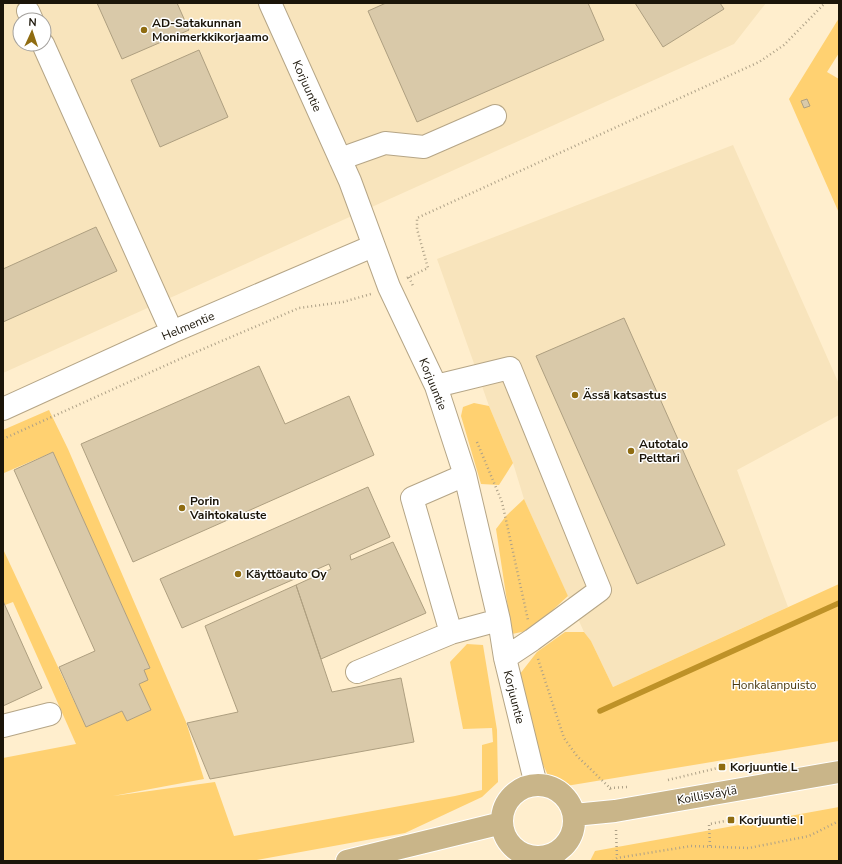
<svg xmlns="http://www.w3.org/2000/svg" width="842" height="864" viewBox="0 0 842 864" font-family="'Nunito Sans',sans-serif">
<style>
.built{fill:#f8e4bc;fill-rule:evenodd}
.green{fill:#ffd171}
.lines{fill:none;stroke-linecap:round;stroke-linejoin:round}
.stream{stroke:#be9228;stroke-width:5.5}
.building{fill:#d9c9a9;stroke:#ae9f80}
.minor-casing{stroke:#b5a586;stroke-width:24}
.major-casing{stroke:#fff;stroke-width:24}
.path{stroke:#aea187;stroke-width:2.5;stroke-dasharray:1 3;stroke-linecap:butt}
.minor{stroke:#fff;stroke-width:22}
.major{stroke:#c9b589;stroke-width:22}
.poi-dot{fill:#8f6c11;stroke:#fff;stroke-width:1.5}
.labels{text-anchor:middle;stroke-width:3;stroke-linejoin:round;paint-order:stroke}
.poi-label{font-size:12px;font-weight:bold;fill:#1b1509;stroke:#fff;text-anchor:start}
.street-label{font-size:12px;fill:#1b1509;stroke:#fff}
.park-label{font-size:12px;fill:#4a380d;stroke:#fff}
</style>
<rect width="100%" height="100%" fill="#ffeecd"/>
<path class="built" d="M3 3H766L734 44 3 373ZM20 20H44V44H20Z
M733 145 839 384V415L737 470 788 607 613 687 591 641 584 632 524 499 513 463 489 406 437 259Z"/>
<path class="green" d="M839 18V53L827 72 839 79V213L789 99Z
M474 403 489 406 513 463 499 485 481 484 461 416 463 407Z
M49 410 68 449 186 722 204 779 113 796 215 782 234 836 455 796 482 790V745L493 742 492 728 463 729 450 662 467 644 483 645 497 730 498 782 482 797 405 833 251 861H3V758L76 744 13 602 5 605 3 601V549L86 727 122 711 127 721 151 710 139 684 144 670 150 668 53 452 4 473 3 471V430Z
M524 499 568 596 531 630 512 634 496 529 506 516Z
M839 584V741L554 788 538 754 516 679 537 652 565 632H584L591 641 613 687Z
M839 807V861H590L595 851Z"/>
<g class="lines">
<path class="stream" d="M600 711 839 603"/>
</g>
<path class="building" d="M97 3H177L189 30 122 59Z
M386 3H588L604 40 417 122 368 11Z
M635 3H720L724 9 663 47Z
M199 50 228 117 160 147 131 80Z
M807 99 810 106 804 108 801 101Z
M96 227 117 271 3 322V269Z
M624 318 725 545 637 584 536 356Z
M259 366 285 424 349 396 374 455 133 562 81 444Z
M53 452 150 668 144 670 148 680 139 684 151 710 127 721 122 711 86 727 59 667 95 651 14 470Z
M368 487 390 537 350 555 351 560 393 542 426 613 321 659 296 585 331 569 329 564 182 628 160 579Z
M296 585 332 692 401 678 414 742 210 779 187 723 238 712 205 626Z
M3 601 42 688 3 706Z"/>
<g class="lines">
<defs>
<path id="minor" d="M270 3 350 181 389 287 436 386 465 475 499 620 505 658 536 785
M28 11 32 20
M43 44 172 332
M340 159 385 143 424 147 495 116
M436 386 510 368 600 590 532 640 505 658
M3 409 172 332 373 246
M465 475 412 498 451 633 499 620
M357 672 451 633
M3 726 50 714
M542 857V861"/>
<path id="major" d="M502 821a36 36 0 1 1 72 0a36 36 0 1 1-72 0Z
M574 815 615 811 839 772
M347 861 502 823"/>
</defs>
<use href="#minor" class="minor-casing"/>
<use href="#major" class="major-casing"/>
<path class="path" d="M409 277 413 286
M407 278 428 268 417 229V218L759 62 784 45 825 3
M3 439 182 358 299 308 343 302 371 294
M477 442 502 502 528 620
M538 659 564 738 577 756 610 788 611 792
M668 780 722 767
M610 788 628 787
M616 830 617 858
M710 846 709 824 731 820
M613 861 617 858 691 846 749 848 809 836 839 821"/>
<use href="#minor" class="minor"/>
<use href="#major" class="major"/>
</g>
<g class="poi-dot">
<circle cx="144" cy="30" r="4"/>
<circle cx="575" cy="395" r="4"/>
<circle cx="631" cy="451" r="4"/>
<circle cx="182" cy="508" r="4"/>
<circle cx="238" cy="574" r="4"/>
<rect x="718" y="763" width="8" height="8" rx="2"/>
<rect x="727" y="816" width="8" height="8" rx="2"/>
</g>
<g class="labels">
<g class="poi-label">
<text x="152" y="27">AD-Satakunnan<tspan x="152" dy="14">Monimerkkikorjaamo</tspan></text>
<text x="583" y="399">Ässä katsastus</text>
<text x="639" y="448">Autotalo<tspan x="639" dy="14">Pelttari</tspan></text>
<text x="190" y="505">Porin<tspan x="190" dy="14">Vaihtokaluste</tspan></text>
<text x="246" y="578">Käyttöauto Oy</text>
<text x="730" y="771">Korjuuntie L</text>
<text x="739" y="824">Korjuuntie I</text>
</g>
<g class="street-label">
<text transform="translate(307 86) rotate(66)" y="4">Korjuuntie</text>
<text transform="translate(188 326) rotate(-23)" y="4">Helmentie</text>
<text transform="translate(433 384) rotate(68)" y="4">Korjuuntie</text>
<text transform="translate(514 697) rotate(76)" y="4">Korjuuntie</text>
<text transform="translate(707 795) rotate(-10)" y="4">Koillisväylä</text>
</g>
<g class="park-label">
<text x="774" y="689">Honkalanpuisto</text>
</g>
</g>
<rect width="842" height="864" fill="none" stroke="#1b1509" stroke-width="8"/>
<g transform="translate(32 32) rotate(3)"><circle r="19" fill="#ffffff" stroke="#a4a19d"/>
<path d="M0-3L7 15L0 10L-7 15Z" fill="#8f6c11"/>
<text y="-6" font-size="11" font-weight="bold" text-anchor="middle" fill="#1b1509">N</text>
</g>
</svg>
